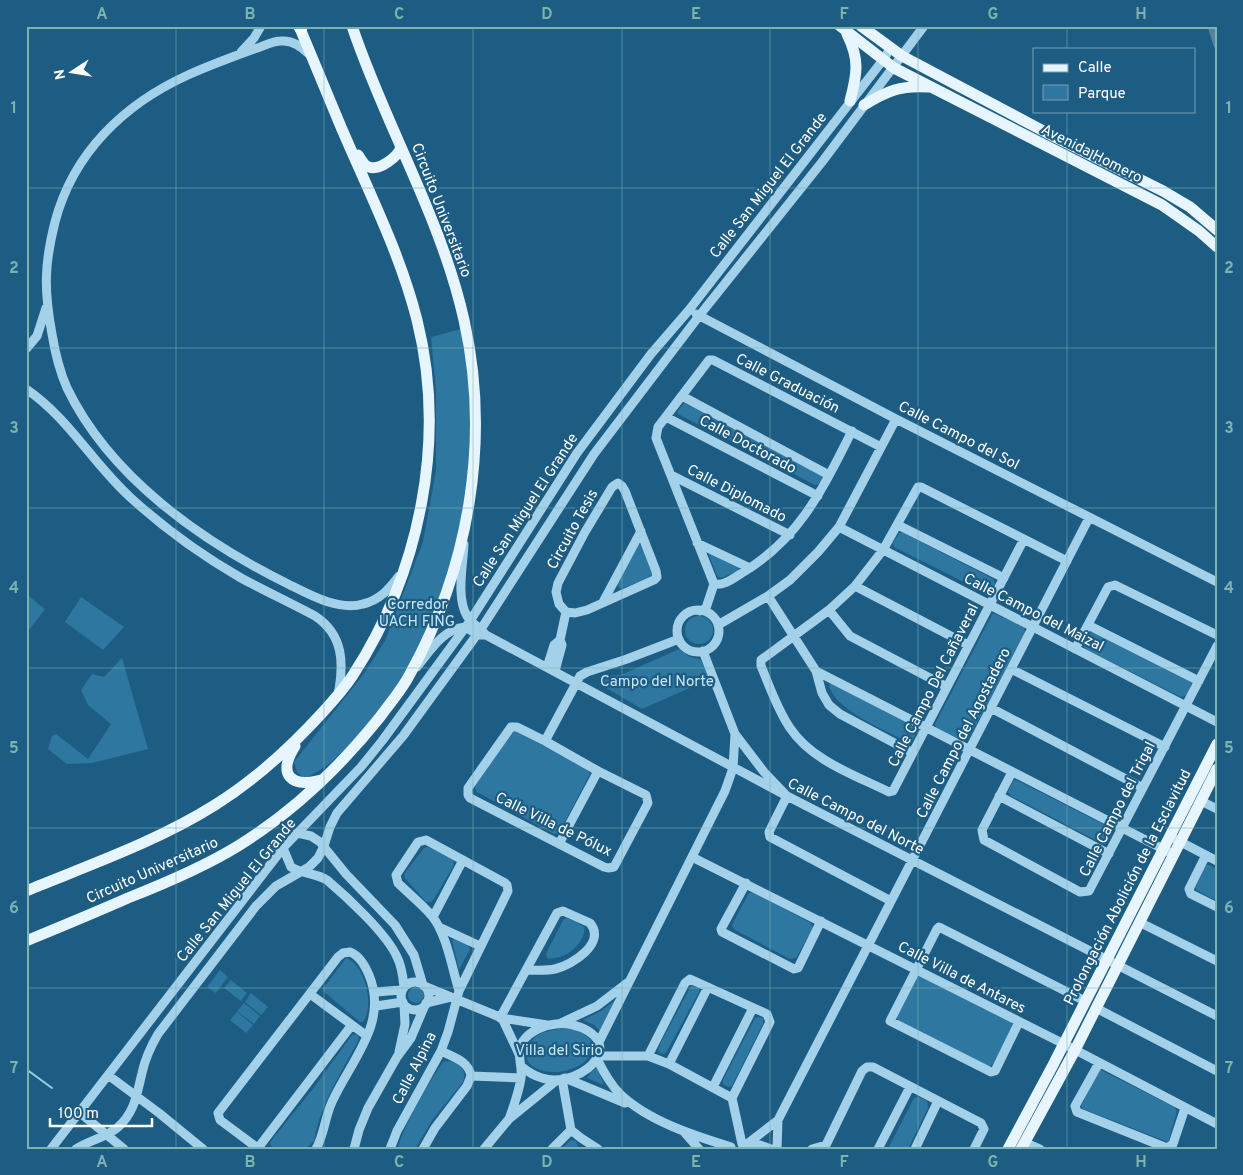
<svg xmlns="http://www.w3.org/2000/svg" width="1243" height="1175" viewBox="0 0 1243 1175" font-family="Overpass,sans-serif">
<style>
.green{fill:#2d77a0}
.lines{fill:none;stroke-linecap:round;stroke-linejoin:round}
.stream{stroke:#97ceeb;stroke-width:2}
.canal{stroke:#55839d;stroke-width:7}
.minor{stroke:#a4d1ea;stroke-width:9}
.major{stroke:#e7f5fe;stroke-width:11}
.highway{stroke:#fff;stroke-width:12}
.grid{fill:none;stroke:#7bb4af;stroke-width:1;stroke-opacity:0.55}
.labels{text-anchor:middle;stroke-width:4.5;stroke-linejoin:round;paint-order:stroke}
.street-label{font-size:15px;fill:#fff;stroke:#1e5d83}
.park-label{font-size:15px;fill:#c8e7f7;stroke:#1e5d83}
.neatline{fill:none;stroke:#7bb4af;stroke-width:2}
.grid-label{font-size:16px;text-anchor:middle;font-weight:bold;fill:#7bb4af}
</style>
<rect width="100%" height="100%" fill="#1e5d83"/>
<path class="green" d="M461 329 471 392V475L444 594 406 673 368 728 328 765 305 779 297 772 294 762 363 675 385 641 423 542 436 471V390L431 337Z
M684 403 819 472 824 476 819 484 815 485 678 414V411Z
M902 532 993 579 995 583 990 593H986L894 547 893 543 899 533Z
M638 544H642L653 574 650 578 620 589 617 585V579Z
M710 552 739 566 738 571 721 578 717 576 709 555Z
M26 594 45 609 26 634Z
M81 597 124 627 103 650 65 622Z
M993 613 1024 627 1025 633 969 738 966 741H963L936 728 935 724Z
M685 630a14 14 0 1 1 28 0a14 14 0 1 1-28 0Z
M1093 631 1188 679 1192 682 1187 695 1181 697 1087 650 1084 647C1085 642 1088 634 1093 631Z
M679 649 690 657 704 660 710 679 642 709 603 686 600 682 602 676 621 675Z
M122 658 148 749 92 763 67 764 48 749 52 736 56 734 88 759 111 724 88 705 81 690 92 674 104 677Z
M829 684H832L917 728V732L912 741 908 742C887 731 832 709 829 684Z
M516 731 587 769 590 774 559 833 554 834 477 792 474 786 512 732Z
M1016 780 1111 828 1113 831 1107 843 1103 844 1011 796 1008 792 1013 781Z
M427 847 431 848 453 860 454 865 434 899 431 902H426L405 878 404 874 424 848Z
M1206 865H1209L1217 869V901L1198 891 1195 888Z
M749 893H754L811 923 813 928 796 958 790 959 735 930 732 926 734 921Z
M566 918 576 922 584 927C587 944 562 962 547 958L546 954 563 920Z
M455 939 468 945 470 949 459 970 452 940Z
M346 958C365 964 375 1006 363 1022H360L322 990Z
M220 970 228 977 216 993 207 987Z
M919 976 1011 1022 1013 1025 994 1063 989 1067 899 1021 896 1017 915 978Z
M231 980 247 993 241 1001 224 988Z
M694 984 700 988 699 992 667 1051 664 1054 660 1053 658 1050 661 1042 691 986Z
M408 995a8 8 0 1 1 16 0a8 8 0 1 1-16 0Z
M251 993 268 1007 261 1015 245 1002Z
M619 997 601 1032 594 1025 583 1020 601 1011Z
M244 1003 260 1016 254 1024 237 1011Z
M237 1012 253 1025 246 1033 230 1020Z
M759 1017 763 1018V1024L732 1086 728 1087 723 1084V1080L755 1018Z
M563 1028C623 1036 581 1082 540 1070 521 1064 523 1045 538 1035 545 1031 554 1030 563 1028Z
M356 1034 359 1037 358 1041C341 1073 320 1105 314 1141L305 1149H273L270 1143 274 1137 312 1090 352 1035Z
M449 1061C461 1064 467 1070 463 1082L433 1119 415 1149H398C402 1127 430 1081 443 1062Z
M597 1068 604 1085 587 1078 592 1071Z
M1099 1069 1174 1107 1177 1111 1168 1142 1083 1109 1081 1106 1083 1102Z
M919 1097 927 1101 928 1108 908 1149H888L914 1098Z
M571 1140 576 1141 579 1149H561Z"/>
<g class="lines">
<path class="stream" d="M26 1069 52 1088"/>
<path class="canal" d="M1211 26 1217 45"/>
<path class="minor" d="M241 52 254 38 261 26
M309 54C301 47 293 40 281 41 271 41 263 47 254 49 232 57 210 65 188 75 124 104 73 153 55 222 44 265 44 291 52 334 55 352 59 370 67 388 110 477 201 541 288 584 310 595 338 611 363 604 380 600 389 589 399 576
M696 314 896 419 1217 582
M26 349 37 336 46 308
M26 389C69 418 93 464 131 498 164 528 201 555 241 578 265 591 291 603 315 616 344 635 344 664 338 695
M682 396 829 475
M666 417 818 496
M852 431C822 490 800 538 742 573 734 578 724 586 714 584L656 438 658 427 709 360H713L881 447
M671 475 790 535
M618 483 622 486 625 491 656 571 657 577 654 580 587 610 575 613 566 612 559 604 556 592 558 583 585 532 612 487Z
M898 525 1004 578
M839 527 1217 722
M1024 539 893 791 889 792C855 775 812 761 790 728 777 709 770 687 761 666V660L829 610 855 586 883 550 918 487H921L1067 561
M697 543 750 568
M464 544C463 566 456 597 467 616 471 623 479 627 484 633
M855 586 968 645
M768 596 816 671 822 693 829 705 840 714 913 753
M603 602 641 531
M829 610 850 636 947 687
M677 631a21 21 0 1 1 42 0a21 21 0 1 1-42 0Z
M700 611 706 608 714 584
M718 625 768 596 790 580 818 552 839 527 896 419
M1088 625 1199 681
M1075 649 1108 587 1115 585 1217 635
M703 651 735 734 764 772 787 796 769 832 770 837 891 901
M417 667C430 651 443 629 465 627L478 635H486L787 796 1217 1016
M547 667 554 645 560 640
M1011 669 1165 747
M555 671 562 645 560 640 566 612
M816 671 1169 852
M991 708 1143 788
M545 741 598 771 646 795 648 803 614 867 608 868 604 867 470 798 468 795V788L511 727H517L545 741 580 676 587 672 627 659 679 639
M1012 772 982 830 984 840 1080 892 1089 891 1217 646
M999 796 1109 854
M1201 801 1217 809
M297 833 311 836 320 842 346 874 395 925 414 955 423 985
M1175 839 1217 861
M559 844 598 771
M283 848 291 867C302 874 316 873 327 880 347 897 387 934 397 957 402 966 403 977 404 987
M1206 855 1189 889 1191 894 1217 907
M692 857 1064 1044 1217 1124
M746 883 721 929 722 932 794 969 798 968 821 921
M433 917 463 860
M1139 922 1217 961
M439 927 480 946
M401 996a14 14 0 1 1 28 0a14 14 0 1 1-28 0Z
M424 986 502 1018 547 1025
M375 992 402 990
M310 994 367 1036
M426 1003 451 997
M376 1006 403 1002
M1096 1008 1217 1071
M500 1018 557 913 563 911 590 923C607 943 572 965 555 969 546 971 537 970 527 970
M502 1018 519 1054
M1019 1022 995 1071 991 1072 890 1021 937 929 939 927 1085 1001
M561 1023 597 1006 627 983
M598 1044 725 791 733 768 735 734
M441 1051C453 1057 469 1061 471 1076
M399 1052 405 1024 404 1005
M598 1056H648L669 1064 732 1098 742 1144
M648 1056 685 983 690 979 767 1014 770 1022 732 1098
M597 1059C603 1071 610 1084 620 1094 648 1121 695 1136 731 1147
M1099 1063 1075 1106 1077 1112 1167 1148 1173 1144 1185 1108
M669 1064 708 987
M108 1075 159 1113 203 1149
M471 1076 521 1078
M565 1078 625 1103
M562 1079 571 1130 581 1138 598 1149
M713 1087 753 1008
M79 1112 124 1149
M509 1119C514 1105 519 1092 521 1078 523 1065 515 1053 523 1041 530 1031 544 1025 556 1024 575 1021 610 1035 597 1058 587 1075 560 1084 542 1078 535 1076 528 1072 522 1067
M685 1133 699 1149
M1024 1142 1040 1149
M745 1144H757L771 1149
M747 1144 778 1120 1089 518
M258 1148 351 1026
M51 1149 283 848 361 767 382 741 470 621 577 453 651 354 689 310 883 60 890 49
M76 1149C89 1140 105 1138 117 1128 135 1113 137 1093 142 1073 145 1059 151 1046 158 1034L256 906 276 886 309 867 318 858 324 846 330 827 337 813 403 736 481 629 594 454 699 316 822 162 924 26
M259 1149 220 1120 218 1113 338 957 343 953 350 952C360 956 365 966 369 975 389 1023 351 1060 332 1102 325 1117 324 1135 316 1149
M354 1149 359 1130 368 1108 397 1057 411 1038 425 1005
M390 1149 397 1131 441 1051 448 1032 459 991 508 891 507 885 505 883 426 840 418 842 396 875 398 883C409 894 422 904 432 916 447 935 452 968 459 991
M423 1149 435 1128 467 1086 471 1076
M484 1149 509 1119 557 1080
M552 1149 571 1130
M777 1149 778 1120
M812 1149 826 1145 862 1071 867 1067H873L981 1123 984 1129 974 1149
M878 1149 910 1087
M915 1149 938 1101"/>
<path class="major" d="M840 26 894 68 1162 205 1199 231 1217 247
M861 26 902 56 1051 135 1163 191 1190 207 1217 230
M847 34C860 60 857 74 850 101
M864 105C887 91 901 85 928 87
M358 155C361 159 364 166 369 167 379 171 398 157 401 147
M295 746C277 775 291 788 321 780
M26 891C89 865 156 842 215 805 255 780 290 748 322 713 333 701 344 689 353 675 420 572 447 440 417 320 400 253 368 190 341 127 327 94 313 60 299 26
M26 941C60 927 94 913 128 898 166 883 204 867 238 846 293 812 340 767 380 717 390 703 402 690 410 674 469 567 491 440 464 320 441 217 385 125 352 26
M1008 1149 1053 1065 1217 744
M1021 1149 1075 1050 1217 769"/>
<path class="highway" d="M299 26 301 29"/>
</g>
<path class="grid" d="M176 26V1149M324 26V1149M473 26V1149M622 26V1149M770 26V1149M918 26V1149M1067 26V49M1067 111V1149M26 188H1217M26 348H1217M26 508H1217M26 668H1217M26 828H1217M26 988H1217"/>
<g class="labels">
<g class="street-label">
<text transform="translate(1092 153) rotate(27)" y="5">Avenida Homero</text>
<text transform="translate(768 185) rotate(-52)" y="5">Calle San Miguel El Grande</text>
<text transform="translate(442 210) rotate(69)" y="5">Circuito Universitario</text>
<text transform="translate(788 383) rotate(27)" y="5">Calle Graduación</text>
<text transform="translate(959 435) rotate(27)" y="5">Calle Campo del Sol</text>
<text transform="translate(748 444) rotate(28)" y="5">Calle Doctorado</text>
<text transform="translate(737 493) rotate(27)" y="5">Calle Diplomado</text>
<text transform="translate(525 510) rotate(-57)" y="5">Calle San Miguel El Grande</text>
<text transform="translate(572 529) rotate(-61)" y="5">Circuito Tesis</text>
<text transform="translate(1034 612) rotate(27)" y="5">Calle Campo del Maizal</text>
<text transform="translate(933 685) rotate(-63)" y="5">Calle Campo Del Cañaveral</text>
<text transform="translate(963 733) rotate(-63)" y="5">Calle Campo del Agostadero</text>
<text transform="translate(1117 809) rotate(-63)" y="5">Calle Campo del Trigal</text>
<text transform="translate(856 816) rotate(27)" y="5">Calle Campo del Norte</text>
<text transform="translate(554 824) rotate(26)" y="5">Calle Villa de Pólux</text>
<text transform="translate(152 870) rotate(-24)" y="5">Circuito Universitario</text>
<text transform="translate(1127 887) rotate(-63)" y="5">Prolongación Abolición de la Esclavitud</text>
<text transform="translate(236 890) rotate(-51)" y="5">Calle San Miguel El Grande</text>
<text transform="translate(962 977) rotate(27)" y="5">Calle Villa de Antares</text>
<text transform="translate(414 1068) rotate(-63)" y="5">Calle Alpina</text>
</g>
<g class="park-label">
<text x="417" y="609">Corredor<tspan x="417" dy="17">UACH FING</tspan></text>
<text x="657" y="686">Campo del Norte</text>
<text x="559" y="1055">Villa del Sirio</text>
</g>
</g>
<rect width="1243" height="1175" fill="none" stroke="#1e5d83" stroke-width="55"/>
<rect x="1033" y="48" width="162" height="65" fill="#1e5d83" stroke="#789eb5"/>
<rect x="1043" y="64" width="25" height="8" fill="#e7f5fe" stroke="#789eb5"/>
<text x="1078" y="72" font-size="15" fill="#ffffff">Calle</text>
<rect x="1043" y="85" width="25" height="15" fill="#2d77a0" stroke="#789eb5"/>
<text x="1078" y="98" font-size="15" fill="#ffffff">Parque</text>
<g transform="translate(72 72) rotate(258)" stroke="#1e5d83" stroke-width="4" paint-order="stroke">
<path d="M0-4L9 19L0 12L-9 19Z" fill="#ffffff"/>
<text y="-8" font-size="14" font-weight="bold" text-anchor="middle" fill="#ffffff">N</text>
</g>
<path d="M50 1118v8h102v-8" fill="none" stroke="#ffffff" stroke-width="2.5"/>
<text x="58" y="1118" font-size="15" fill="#ffffff" stroke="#1e5d83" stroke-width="4" paint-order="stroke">100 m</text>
<rect x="28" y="28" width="1188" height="1120" class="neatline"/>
<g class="grid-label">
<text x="102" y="19">A</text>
<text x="250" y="19">B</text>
<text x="399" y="19">C</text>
<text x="547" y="19">D</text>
<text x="696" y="19">E</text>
<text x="844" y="19">F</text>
<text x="993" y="19">G</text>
<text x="1141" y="19">H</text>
<text x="14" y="113">1</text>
<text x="1229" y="113">1</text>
<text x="14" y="273">2</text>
<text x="1229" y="273">2</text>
<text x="14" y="433">3</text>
<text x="1229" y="433">3</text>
<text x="14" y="593">4</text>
<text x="1229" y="593">4</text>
<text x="14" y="753">5</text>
<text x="1229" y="753">5</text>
<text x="14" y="913">6</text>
<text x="1229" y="913">6</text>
<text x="14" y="1073">7</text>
<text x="1229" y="1073">7</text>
<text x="102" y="1167">A</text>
<text x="250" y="1167">B</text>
<text x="399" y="1167">C</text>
<text x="547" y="1167">D</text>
<text x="696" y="1167">E</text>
<text x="844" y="1167">F</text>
<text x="993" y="1167">G</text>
<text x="1141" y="1167">H</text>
</g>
</svg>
